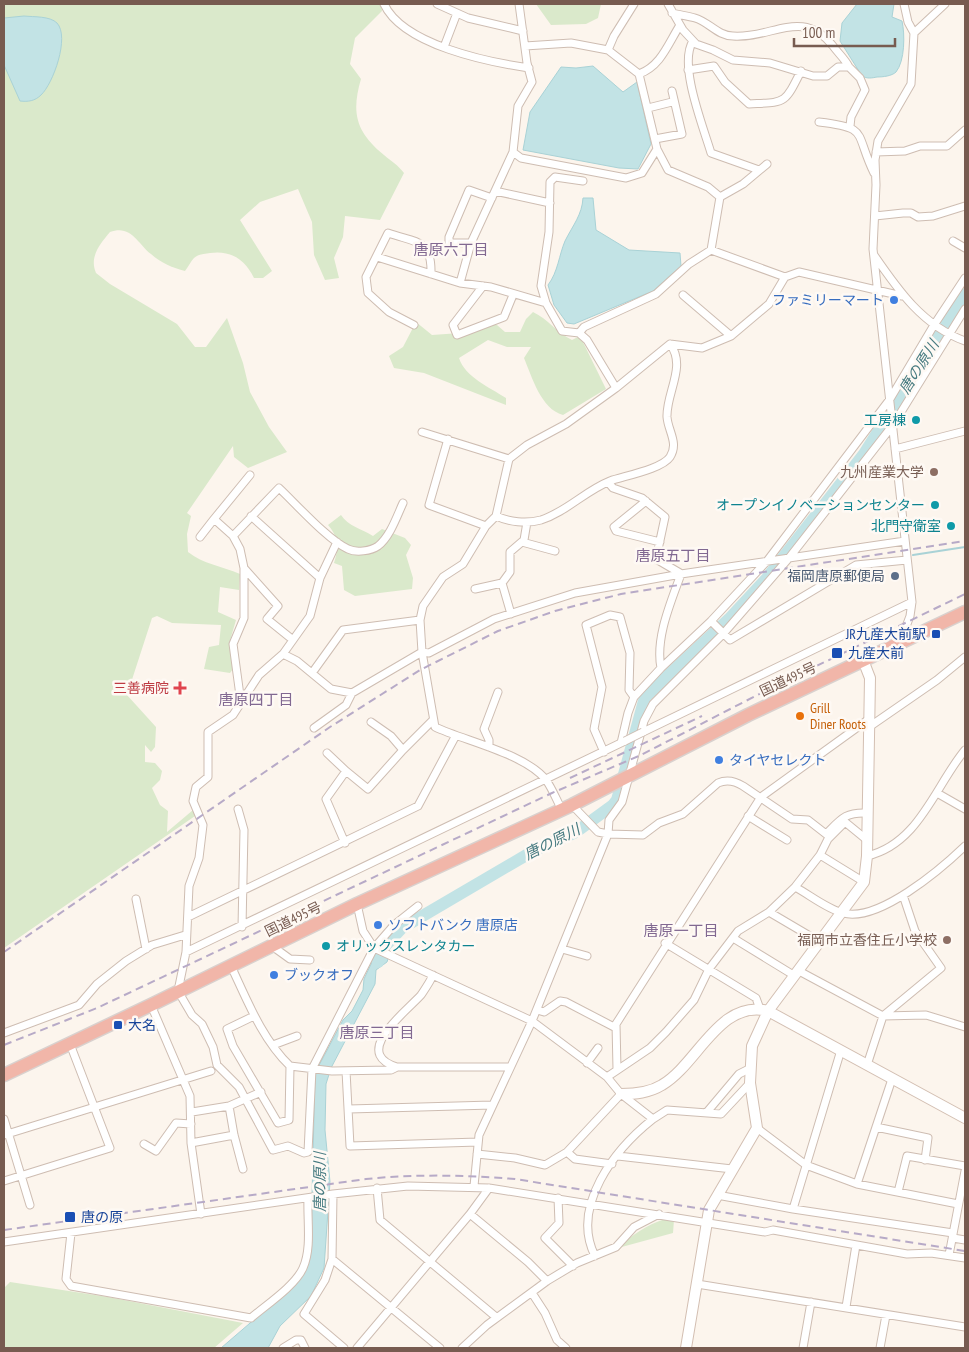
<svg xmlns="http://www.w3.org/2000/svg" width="969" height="1352" viewBox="0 0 969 1352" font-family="'PT Sans Narrow','Noto Sans JP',sans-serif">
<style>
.green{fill:#dae9cb}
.water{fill:#c2e3e5;stroke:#a9d2d6}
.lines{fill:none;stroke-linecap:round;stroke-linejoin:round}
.stream{stroke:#a9d2d6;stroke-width:2}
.river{stroke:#c2e3e5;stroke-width:12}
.street-casing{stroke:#cebdb2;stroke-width:9}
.secondary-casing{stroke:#d3bfb2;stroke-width:12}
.highway-casing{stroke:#d9d1ce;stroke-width:15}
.street{stroke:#fff;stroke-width:7}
.secondary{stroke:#fff;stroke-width:10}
.highway{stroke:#f1b6a9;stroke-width:12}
.rail{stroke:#b7aac7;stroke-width:2;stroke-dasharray:8 5;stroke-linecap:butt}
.street-bridge-casing{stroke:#cebdb2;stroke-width:9;stroke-linecap:butt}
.street-bridge{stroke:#fff;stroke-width:7}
.shop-dot{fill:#3f7fe0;stroke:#fef9f4;stroke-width:2}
.culture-dot{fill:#0f9aa8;stroke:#fef9f4;stroke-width:2}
.education-dot{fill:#8d6e63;stroke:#fef9f4;stroke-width:2}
.service-dot{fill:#5c6f8a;stroke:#fef9f4;stroke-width:2}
.transit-dot{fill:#1a4fb4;stroke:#fef9f4;stroke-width:2}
.health-dot{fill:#e0444e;stroke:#fef9f4;stroke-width:2}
.food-dot{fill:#e8710a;stroke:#fef9f4;stroke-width:2}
.labels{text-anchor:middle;stroke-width:5;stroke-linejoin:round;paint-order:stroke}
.shop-label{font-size:14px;fill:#366cbe;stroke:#fef9f4;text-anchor:start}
.culture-label{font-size:14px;fill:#0d838f;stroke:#fef9f4;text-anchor:end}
.education-label{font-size:14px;fill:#785e54;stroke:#fef9f4;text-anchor:end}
.service-label{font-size:14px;fill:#4e5e75;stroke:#fef9f4;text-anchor:end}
.transit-label{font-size:14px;fill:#164399;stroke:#fef9f4;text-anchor:start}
.street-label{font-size:14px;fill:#775b50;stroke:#fef9f4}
.health-label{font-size:14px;fill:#be3a42;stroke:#fef9f4;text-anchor:end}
.food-label{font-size:14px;fill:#c56008;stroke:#fef9f4;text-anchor:start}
.neighbourhood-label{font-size:15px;fill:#816891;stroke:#fef9f4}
.water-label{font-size:15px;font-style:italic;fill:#477b81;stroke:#fef9f4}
</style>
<rect width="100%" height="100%" fill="#fcf5ed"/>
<path class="green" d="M4 4H381L382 11 355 38 350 64 361 79C351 113 356 132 384 155 391 161 398 165 404 173L380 220 345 216 343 237 334 258 339 278 325 280 314 255 312 222 298 189 260 202 240 220 272 271 263 278H254C245 259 230 250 210 253 205 254 198 254 194 258 191 261 188 267 185 271 173 268 161 263 151 254 138 244 131 224 110 232 100 244 89 257 96 273L110 284 177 324 195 347H206L227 318 243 363 250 392 269 427 287 452 248 468 234 457 233 446 187 513 191 516 187 534 188 552C203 564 222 566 240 574L239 590 220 587 218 612 236 620 229 644 233 669 230 673 204 669 209 647 219 645 221 625 172 623 157 616 152 618 127 695 156 727 155 747 151 752 145 745V762L155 763 162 771 160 780 152 788 160 805 168 811 167 832 193 810 195 816 4 948Z
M536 4H601L598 18 586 24 551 25Z
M533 312C548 319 557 333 572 340L580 336 606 389 563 415C541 409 532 377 524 358L531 347H507L488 340 459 358C465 377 489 387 506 398V405L424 373 394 368 389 356 403 347 416 322 432 335 474 332 483 323 497 325 505 332H520L526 319Z
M341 515C348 526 362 529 373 536L382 529 405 538 411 545 406 555 413 578 412 589 355 596 344 590 342 566 334 563C339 547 339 538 328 525Z
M665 1219 674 1220 673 1233 618 1248C632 1235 646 1225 665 1219Z
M10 1282 108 1297 243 1323 214 1348H4V1288Z"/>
<path class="water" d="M857 4H894L892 17 902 21C905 34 905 61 896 72 892 76 883 77 877 77 872 78 867 79 862 76L840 41 842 23Z
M24 16C34 17 50 16 57 23 70 37 53 84 41 95 35 101 28 102 20 101L4 65V18Z
M593 66 623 92 637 82 651 144 638 169 619 168 523 150 530 112 561 67 576 68Z
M583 198H593L596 230 629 250 680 253 681 266 653 291 574 324 567 323 554 305 548 285C558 272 559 255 565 241 573 225 582 215 583 198Z
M385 946 390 953 387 962 376 970 375 984 331 1068 326 1084 325 1130 330 1182 324 1268 311 1296 280 1326 268 1348H221L278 1299 307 1267 311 1237 315 1073 343 1020 352 1011 363 990 364 979 379 947Z"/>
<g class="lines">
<path class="stream" d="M913 555 965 547"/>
<path class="river" d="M378 962 385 946 402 928 535 850 576 832 613 805 617 800 645 697 729 619 767 578 864 454 965 294"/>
<defs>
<path id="street" d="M384 4C403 45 488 62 529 68
M437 4 468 18 523 31
M519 4 527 63 532 82 518 106 513 152 471 243 460 283 491 287 546 303 562 331 579 333 584 327 656 294 689 264 711 250 720 197
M634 4 614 36 608 50 639 74 657 149 668 170 708 187 720 197
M668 4 683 30 696 44 713 50 733 60 770 63 813 76H827L838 67H849L860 78 865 90 851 117 850 126
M672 13C680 15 688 16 695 18 709 22 718 36 733 36 772 39 802 7 833 46 838 53 845 59 849 67
M914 33 945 4
M693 41C678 64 703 126 711 153L759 170
M525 46 571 43 608 50
M444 47 457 13
M688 70 714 66 725 82 749 104C786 102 784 105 801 71
M639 74C661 66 668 44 680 25
M648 108 672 102
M819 122C870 128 854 132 874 173
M655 139 682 134 672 91
M513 152 521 158 626 178 642 173 657 149
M876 152 905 151 920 146H947L965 130
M495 191 550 203
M720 197 743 184 767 164
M875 216 903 213H911L918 217 933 216 965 206
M953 241 965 248
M471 243H449V237L469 190 492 198
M711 250 785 277
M874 255C898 290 923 326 965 341
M377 257 460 283
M483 286 453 325 457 335 504 317 513 295
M683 295 731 336
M546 303 541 286 549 232 550 182 555 177 583 181
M414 325 389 312 368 293 366 277 388 233C417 243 432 239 431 274
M579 333 587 340 616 388
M422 432 509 459
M448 439 429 505 486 526
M895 449 965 431
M608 482 613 488 642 498 665 517 656 559 680 573
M646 501 614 527 616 531 660 542
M251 516 320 578
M496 516C509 522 526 524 541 520 566 512 585 491 610 481 624 476 662 469 670 457 679 443 668 431 667 417 666 393 687 366 670 344
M233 536 214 519 250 475
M200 537 214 519
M337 542 320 578 310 616 283 654 259 675 233 715 208 732V777L196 787 193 801 203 825 199 858 189 886 186 952 178 991 192 1015 202 1024 213 1047 217 1065 239 1087 273 1150 288 1146 304 1153 308 1152 312 1069 374 948 394 925 418 906
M522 542 555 551
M475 589 502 583
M511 614 502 583 510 572V552L524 540 527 522
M711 621 730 640 856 565 907 560
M293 640 267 619 278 606 244 568 240 549 233 536 279 488C295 503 329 541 348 549 356 553 371 551 378 546 390 537 397 516 403 503
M901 640 910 616 912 602 873 249 876 185 875 160 878 141 911 84 914 33 908 22 904 4
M283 654 297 661 331 689 352 693 422 652 429 653 494 619 575 593 681 574 905 541
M661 668 711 621 767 561 890 399 934 325 965 278
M312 673 343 630 420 620
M241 703 233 644 244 618V568
M371 722 391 736 403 750
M869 727 937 680 965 657
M314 728 346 705 352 693
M643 732 912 602
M621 743 628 713 634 697 661 668C655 638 671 602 681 574
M489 747V740L484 729 498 692
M604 752 594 729 602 687 586 625 610 615 620 617 630 653 629 690 634 697
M327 753 346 771
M937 793 965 809
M238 809 244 830 242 927
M562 810C557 801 552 788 546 780 526 754 465 741 435 727L422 652 420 620 423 606 443 577 463 564 486 526 496 516 509 459 527 445 566 424 616 388 670 344 702 348 731 336 769 304 785 277 799 272 902 296
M867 813C845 812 841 819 826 834L808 820 792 819 743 786C735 781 727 779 718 783L683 814 659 823 643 835 608 834 609 820 622 802 644 721 653 704 723 634 789 558 893 425 965 309
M748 816 787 840
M345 843 326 799 346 771 368 789 403 750 433 720
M820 855 864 882
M867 856C919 844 935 786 965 750
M795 887C810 895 827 909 843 913 878 923 941 869 965 846
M136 899 146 949
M357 904 363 931 374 948 532 1021 607 1077 621 1094 653 1119C615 1149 570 1206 595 1256
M769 912 820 942
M188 917 418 806 455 737
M733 938 795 976
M665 943 756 998 760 1009
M272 946 290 959 310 960
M562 949 587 956
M186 952 625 741
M231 966C247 1000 262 1039 290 1066L332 1071 391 1070 397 1067H509
M799 971 883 1016 926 1015 965 1027
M151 1005 190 1096 191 1143 201 1214
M537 1010 544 1012 560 1001 566 1002 614 1027
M254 1016 227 1029 233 1046 278 1123 289 1120 290 1066
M4 1033 79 1005 97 984 126 961 152 945 185 935
M273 1045 297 1036
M587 1063 598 1048
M867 1065 883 1016 941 968 915 931 903 895
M397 1067C350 1053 407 1011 421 995 425 989 430 982 433 975
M617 1069 616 1024 761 797 869 719
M346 1071 350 1146 478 1142
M607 1077 650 1048 666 1032 694 1000 709 969 738 931 769 912 795 887 820 855 828 839 845 822 867 840
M229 1106 234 1135 243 1169
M349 1109 492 1105
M192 1112 229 1106 261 1092
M707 1112 739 1074 749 1069
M4 1119 30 1205
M653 1119 667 1110 721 1114 750 1083
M876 1127 928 1138 925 1160
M757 1128 806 1165 857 1184 958 1204
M4 1135 211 1071
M191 1143 234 1135
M144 1144 156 1151 176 1123 191 1124
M567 1152 575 1159 612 1164
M477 1154 515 1158 545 1165 567 1152 621 1094
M618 1156 732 1169
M4 1181 110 1148 70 1044
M857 1184 892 1079
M474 1186 479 1135 532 1021 608 834 598 832 572 805
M377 1188 380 1220 496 1317
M898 1192 907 1156 965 1166
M333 1194 332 1259 325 1280 304 1314 344 1348
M717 1195 793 1209 953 1233
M558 1198 559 1223 545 1238 573 1266
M793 1209 841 1050
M470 1214 528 1262 547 1281
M71 1233 66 1279 71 1286 251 1318C266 1305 295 1286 303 1268 312 1248 307 1220 308 1199
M953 1238 965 1240
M4 1242 333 1194 408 1186 489 1188 765 1232 773 1230 907 1254 931 1253 965 1258
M949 1255 965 1171
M332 1259 440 1348
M697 1284 965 1327
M532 1293 545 1313 557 1340 566 1348
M846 1307 856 1245
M283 1348 296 1340H301L305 1348
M357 1348 470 1214 489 1188
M462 1348 487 1325 547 1281 577 1263 616 1247 634 1227 659 1214
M803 1348 811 1302
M880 1348 886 1315"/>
<path id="secondary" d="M621 1094C635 1094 649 1093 662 1085 698 1064 719 999 768 1011L965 1118
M686 1348 709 1210 757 1128 750 1083 752 1046 768 1011 864 882 867 856 870 678 863 660"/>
<path id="highway" d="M4 1075 151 1005 357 904 572 805 748 715 965 612"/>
</defs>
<use href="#street" class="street-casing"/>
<use href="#secondary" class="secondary-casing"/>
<use href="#highway" class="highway-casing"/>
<use href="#street" class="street"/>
<use href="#secondary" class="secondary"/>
<use href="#highway" class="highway"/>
<path class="rail" d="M570 778 702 716
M4 952 330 727 420 670 498 631 555 611 621 594 965 541
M4 1045 97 1008 552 793 641 755 767 690 965 594
M4 1230 366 1179C416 1174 465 1175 515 1179L965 1251"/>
<defs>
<path id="street-bridge" d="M625 741 643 732"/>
</defs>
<use href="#street-bridge" class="street-bridge-casing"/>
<use href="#street-bridge" class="street-bridge"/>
</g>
<g class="shop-dot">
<circle cx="894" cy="300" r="5"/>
<circle cx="719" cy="760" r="5"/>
<circle cx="378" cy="925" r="5"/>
<circle cx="274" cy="975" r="5"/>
</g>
<g class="culture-dot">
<circle cx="916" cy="420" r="5"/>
<circle cx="935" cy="505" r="5"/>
<circle cx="951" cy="526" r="5"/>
<circle cx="326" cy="946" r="5"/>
</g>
<g class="education-dot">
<circle cx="934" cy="472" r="5"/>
<circle cx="947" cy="940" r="5"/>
</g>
<circle class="service-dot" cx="895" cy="576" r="5"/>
<g class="transit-dot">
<rect x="931" y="629" width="10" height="10" rx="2.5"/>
<rect x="831" y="647" width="12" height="12" rx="2.5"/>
<rect x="113" y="1020" width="10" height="10" rx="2.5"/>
<rect x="64" y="1211" width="12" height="12" rx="2.5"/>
</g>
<path class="health-dot" d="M177.5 680.5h5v5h5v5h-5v5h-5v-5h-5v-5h5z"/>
<circle class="food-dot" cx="800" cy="716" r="5"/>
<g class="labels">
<g class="shop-label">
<text x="884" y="305" text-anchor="end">ファミリーマート</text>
<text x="729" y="765">タイヤセレクト</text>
<text x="388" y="930">ソフトバンク 唐原店</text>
<text x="284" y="980">ブックオフ</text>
</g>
<g class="culture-label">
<text x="906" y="425">工房棟</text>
<text x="925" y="510">オープンイノベーションセンター</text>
<text x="941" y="531">北門守衛室</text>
<text x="336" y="951" text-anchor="start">オリックスレンタカー</text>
</g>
<g class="education-label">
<text x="924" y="477">九州産業大学</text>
<text x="937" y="945">福岡市立香住丘小学校</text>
</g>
<g class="service-label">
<text x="885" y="581">福岡唐原郵便局</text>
</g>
<g class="transit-label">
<text x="926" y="639" text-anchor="end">JR九産大前駅</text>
<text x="848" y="658">九産大前</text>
<text x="128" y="1030">大名</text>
<text x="81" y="1222">唐の原</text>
</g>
<g class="street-label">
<text transform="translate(788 679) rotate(-25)" y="5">国道495号</text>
<text transform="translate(293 919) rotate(-26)" y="5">国道495号</text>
</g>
<g class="health-label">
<text x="169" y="693">三善病院</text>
</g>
<g class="food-label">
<text x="810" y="713">Grill<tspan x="810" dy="16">Diner Roots</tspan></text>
</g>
<g class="neighbourhood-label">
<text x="451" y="255">唐原六丁目</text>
<text x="673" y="561">唐原五丁目</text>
<text x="256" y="705">唐原四丁目</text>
<text x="681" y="936">唐原一丁目</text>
<text x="377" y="1038">唐原三丁目</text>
</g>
<g class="water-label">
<text transform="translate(919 367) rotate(-58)" y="5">唐の原川</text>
<text transform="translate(552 842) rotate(-27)" y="5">唐の原川</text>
<text transform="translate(320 1182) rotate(-90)" y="5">唐の原川</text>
</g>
</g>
<rect width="969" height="1352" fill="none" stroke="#775b50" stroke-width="10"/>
<path d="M794 38v8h101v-8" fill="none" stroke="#775b50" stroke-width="2.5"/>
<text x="802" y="38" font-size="15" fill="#775b50" stroke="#fef9f4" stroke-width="4" paint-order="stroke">100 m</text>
</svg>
